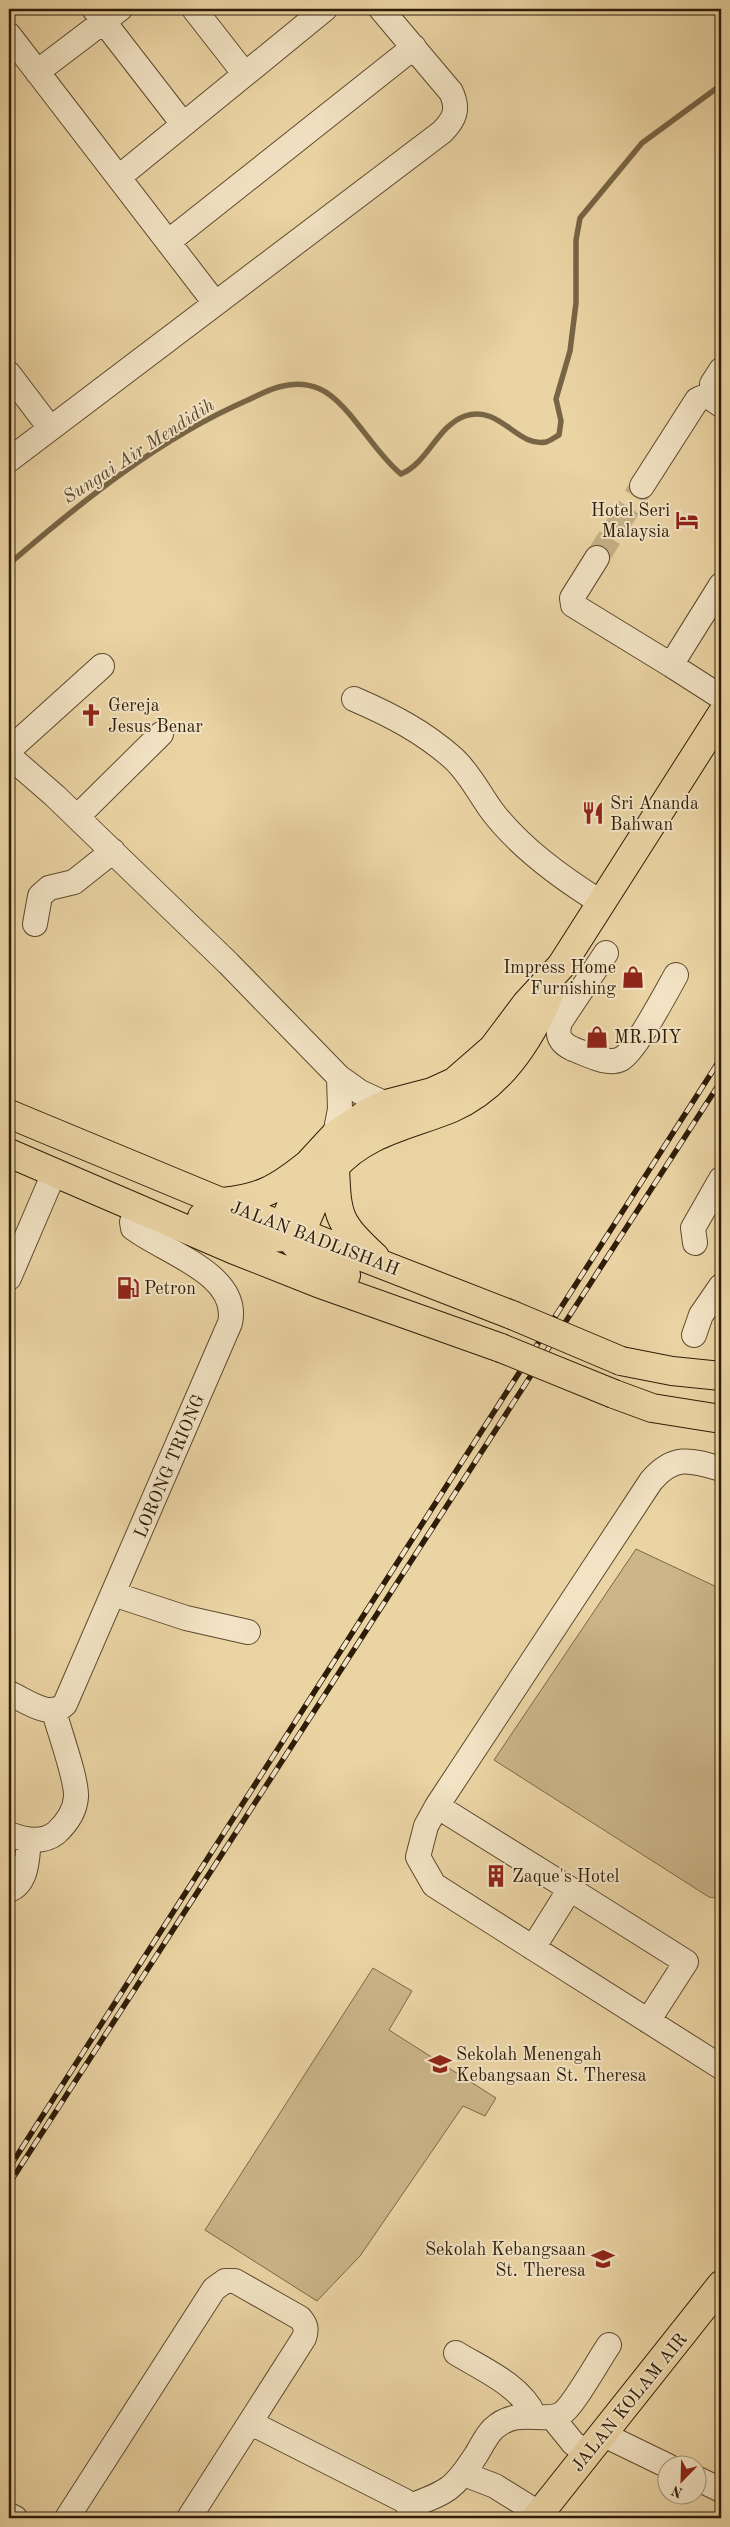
<svg xmlns="http://www.w3.org/2000/svg" width="730" height="2527" viewBox="0 0 730 2527" font-family="'Old Standard TT',serif">
<style>
.pitch{fill:#cbb589;stroke:#7c6848}
.lines{fill:none;stroke-linecap:round;stroke-linejoin:round}
.stream{stroke:#786545;stroke-width:5.5}
.minor-tunnel{stroke:#c5af85;stroke-width:24;stroke-dasharray:24 12;stroke-linecap:butt}
.minor-casing{stroke:#5c4a2e;stroke-width:26}
.major-casing{stroke:#2d1c07;stroke-width:30}
.minor{stroke:#f2e3c4;stroke-width:24}
.major{stroke:#ebd4a4;stroke-width:28}
.rail-casing{stroke:#2d1c07;stroke-width:5.5}
.rail{stroke:#f2e3c4;stroke-width:4;stroke-dasharray:11;stroke-linecap:butt}
.major-bridge-casing{stroke:#2d1c07;stroke-width:30;stroke-linecap:butt}
.major-bridge{stroke:#ebd4a4;stroke-width:28}
.labels{text-anchor:middle;stroke-width:4;stroke-linejoin:round;paint-order:stroke}
.poi-label{font-size:18px;fill:#2d1c07;stroke:#f2e3c4;text-anchor:start}
.street-label{font-size:18px;fill:#2d1c07;stroke:#f2e3c4}
.water-label{font-size:19px;font-style:italic;fill:#59462b;stroke:#f2e3c4}
</style>
<rect width="100%" height="100%" fill="#ebd4a4"/>
<filter id="stains"><feTurbulence type="fractalNoise" baseFrequency=".004" numOctaves="4"/><feColorMatrix values="0 0 0 0 .2 0 0 0 0 .09 0 0 0 0 .02 0 0 0 .5 -.17"/></filter>
<radialGradient id="worn" r=".72"><stop offset=".6" stop-color="#630" stop-opacity="0"/><stop offset="1" stop-color="#630" stop-opacity=".3"/></radialGradient>
<path class="pitch" d="M636 1549 721 1589V1899L709 1897 494 1760Z
M373 1968 412 1991 389 2030 496 2098 485 2116 463 2106 360 2256 317 2301 205 2230Z"/>
<g class="lines">
<path class="stream" d="M9 564C81 502 160 438 248 400 259 395 271 388 283 386 296 383 308 384 320 389 349 402 374 453 401 474 428 463 437 426 465 416 500 404 517 448 546 442 550 441 555 437 559 435L561 421 556 399 570 351 576 303V240L580 218 642 143 721 85"/>
<path class="minor-tunnel" d="M597 558 642 486"/>
<defs>
<path id="minor" d="M94 9 183 124
M194 9 244 73
M9 35 215 303
M37 72 120 9
M119 177 325 9
M168 242 414 47
M721 370 712 384 721 390
M9 374 50 428
M9 460 442 132C455 119 459 109 451 92L381 9
M642 486 697 400C707 394 712 399 721 405
M597 558 572 598 573 605 671 665
M721 585 671 665 721 697
M354 699C391 715 424 732 454 759 470 774 479 793 492 811 520 848 563 879 602 903
M9 750 102 666
M9 756 55 796 228 963 339 1077 360 1092 386 1104
M77 817 161 734
M35 924 40 896 49 888 74 882 113 851
M606 953 560 1022C556 1036 560 1043 573 1049 587 1054 607 1066 621 1059 635 1052 667 991 676 975
M335 1135 340 1109 339 1077
M695 1243 693 1228 721 1179
M9 1278 54 1173
M694 1335 701 1315 721 1286
M721 1469C691 1460 674 1454 651 1481L437 1806 426 1826 418 1857 434 1885 721 2067
M113 1594 186 1618 248 1632
M9 1693C25 1700 50 1720 65 1704L230 1323C241 1274 164 1252 133 1228L132 1222 137 1209
M437 1806 570 1889
M9 1834C24 1840 42 1844 56 1833 67 1823 75 1811 76 1797 77 1779 59 1731 54 1711
M9 1890C28 1883 27 1857 29 1840
M533 1948 570 1889 686 1962 648 2021
M456 2353C484 2370 520 2385 534 2415
M552 2417 573 2443 588 2454
M251 2423 405 2501 410 2506 408 2518
M604 2435 668 2466
M464 2474 495 2486 540 2514
M698 2479 721 2490
M410 2506C448 2492 454 2489 476 2455 481 2447 486 2436 493 2429 518 2406 543 2424 561 2414 573 2407 599 2359 609 2345
M9 2515 15 2518
M67 2518 214 2289 225 2281H235L300 2318C306 2325 307 2329 304 2338L189 2518"/>
<path id="major" d="M9 1114 221 1202 512 1315
M9 1153 232 1249 318 1283 501 1348
M335 1167C337 1218 338 1222 375 1257
M223 1202C261 1198 277 1189 307 1165
M202 1217C232 1228 265 1245 298 1234
M283 1225 310 1162 335 1135 368 1113 386 1104 432 1092 454 1082 493 1048 526 1004 561 966 721 715
M284 1226C294 1252 321 1266 346 1275
M301 1232C311 1211 319 1186 334 1168 364 1132 411 1125 452 1108 500 1087 529 1042 549 995
M621 1361 672 1371 721 1376
M614 1394 652 1408 721 1419
M536 2518 721 2285"/>
</defs>
<use href="#minor" class="minor-casing"/>
<use href="#major" class="major-casing"/>
<use href="#minor" class="minor"/>
<use href="#major" class="major"/>
<defs>
<path id="rail" d="M9 2168 721 1058
M9 2184 721 1081"/>
</defs>
<use href="#rail" class="rail-casing"/>
<use href="#rail" class="rail"/>
<defs>
<path id="major-bridge" d="M512 1315 621 1361
M501 1348 614 1394"/>
</defs>
<use href="#major-bridge" class="major-bridge-casing"/>
<use href="#major-bridge" class="major-bridge"/>
</g>
<defs>
<symbol id="hotel-bare" viewBox="-9 -9 18 18"><path d="M-6-4.5h1.5V1H6V5H4.5V3h-9V5H-6ZM-4 0a1.8 1.8 0 1 1 3.6 0ZM.5 0V-2.5h3Q6-2.5 6 0Z" fill="#8f2418" stroke="#f2e3c4" stroke-width="2.5" paint-order="stroke"/></symbol>
<symbol id="church-bare" viewBox="-9 -9 18 18"><path d="M-1.2-6h2.4v3.5h3.3v2.4h-3.3V6h-2.4V-.1h-3.3v-2.4h3.3Z" fill="#8f2418" stroke="#f2e3c4" stroke-width="2.5" paint-order="stroke"/></symbol>
<symbol id="restaurant-bare" viewBox="-9 -9 18 18"><path d="M-5-6h1v4h1v-4h1v4h1v-4h1v5L-1.5 .5V6h-2V.5L-5-1ZM5-6V6H3V1.5H1.5Q1.5-4 5-6Z" fill="#8f2418" stroke="#f2e3c4" stroke-width="2.5" paint-order="stroke"/></symbol>
<symbol id="shop-bare" viewBox="-9 -9 18 18"><path d="M-5-2.5h2.3a2.7 3.5 0 0 1 5.4 0H5L5.5 6h-11ZM-1.5-2.5h3a1.5 2.3 0 0 0-3 0Z" fill="#8f2418" stroke="#f2e3c4" stroke-width="2.5" paint-order="stroke"/></symbol>
<symbol id="fuel-bare" viewBox="-9 -9 18 18"><path d="M-5.5-6h7V0h2V4h1.3V-2.5L3-4.5l.8-.8L6-3V5H2.5V1h-1V6h-7ZM-4.2-4.7v3.2H.2V-4.7Z" fill="#8f2418" stroke="#f2e3c4" stroke-width="2.5" paint-order="stroke"/></symbol>
<symbol id="building-bare" viewBox="-9 -9 18 18"><path d="M-4-6H4V6H1V3H-1V6H-4ZM-2.5-4.3h1.7v1.8h-1.7ZM.8-4.3h1.7v1.8H.8ZM-2.5-1h1.7V.8h-1.7ZM.8-1h1.7V.8H.8Z" fill="#8f2418" stroke="#f2e3c4" stroke-width="2.5" paint-order="stroke"/></symbol>
<symbol id="school-bare" viewBox="-9 -9 18 18"><path d="M0-5L7-2L0 1L-7-2ZM-4 1L0 2.5L4 1V4Q0 6-4 4Z" fill="#8f2418" stroke="#f2e3c4" stroke-width="2.5" paint-order="stroke"/></symbol>
</defs>
<g fill-rule="evenodd">
<use href="#hotel-bare" x="671" y="504" width="32" height="32"/>
<use href="#church-bare" x="75" y="699" width="32" height="32"/>
<use href="#restaurant-bare" x="577" y="797" width="32" height="32"/>
<use href="#shop-bare" x="617" y="961" width="32" height="32"/>
<use href="#shop-bare" x="581" y="1021" width="32" height="32"/>
<use href="#fuel-bare" x="112" y="1272" width="32" height="32"/>
<use href="#building-bare" x="480" y="1860" width="32" height="32"/>
<use href="#school-bare" x="424" y="2048" width="32" height="32"/>
<use href="#school-bare" x="587" y="2243" width="32" height="32"/>
</g>
<g class="labels">
<g class="poi-label">
<text x="670" y="516" text-anchor="end">Hotel Seri<tspan x="670" dy="21">Malaysia</tspan></text>
<text x="108" y="711">Gereja<tspan x="108" dy="21">Jesus Benar</tspan></text>
<text x="610" y="809">Sri Ananda<tspan x="610" dy="21">Bahwan</tspan></text>
<text x="616" y="973" text-anchor="end">Impress Home<tspan x="616" dy="21">Furnishing</tspan></text>
<text x="614" y="1043">MR.DIY</text>
<text x="144" y="1294">Petron</text>
<text x="512" y="1882">Zaque's Hotel</text>
<text x="456" y="2060">Sekolah Menengah<tspan x="456" dy="21">Kebangsaan St. Theresa</tspan></text>
<text x="586" y="2255" text-anchor="end">Sekolah Kebangsaan<tspan x="586" dy="21">St. Theresa</tspan></text>
</g>
<g class="street-label">
<text transform="translate(315 1238) rotate(21)" y="6">JALAN BADLISHAH</text>
<text transform="translate(169 1466) rotate(-67)" y="6">LORONG TRIONG</text>
<text transform="translate(629 2402) rotate(-51)" y="6">JALAN KOLAM AIR</text>
</g>
<g class="water-label">
<text transform="translate(138 450) rotate(-33)" y="7">Sungai Air Mendidih</text>
</g>
</g>
<rect width="730" height="2527" fill="none" stroke="#ebd4a4" stroke-width="30"/>
<rect x="10" y="10" width="710" height="2507" fill="none" stroke="#2d1c07" stroke-width="2.5"/>
<rect x="15" y="15" width="700" height="2497" fill="none" stroke="#2d1c07"/>
<g transform="translate(682 2480) rotate(203)"><circle r="24" fill="#f2e3c4" stroke="#a39378"/>
<path d="M0-4L9 19L0 12L-9 19Z" fill="#8f2418"/>
<text y="-8" font-size="14" font-weight="bold" text-anchor="middle" fill="#2d1c07">N</text>
</g>
<rect width="100%" height="100%" filter="url(#stains)"/>
<rect width="100%" height="100%" fill="url(#worn)"/>
</svg>
